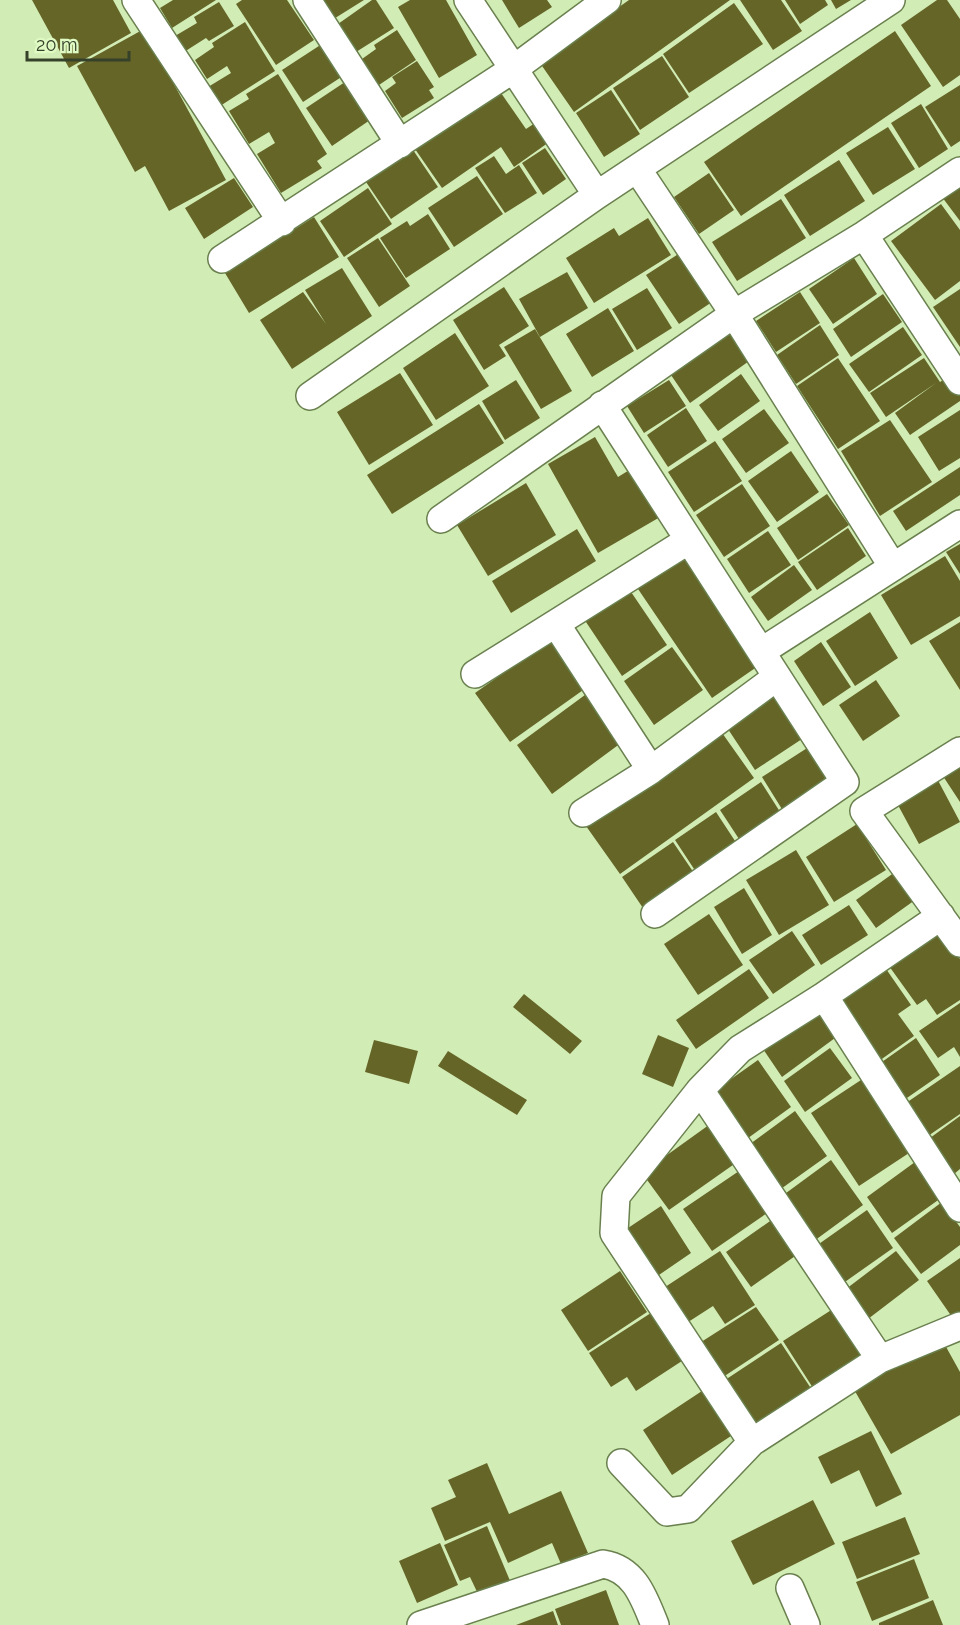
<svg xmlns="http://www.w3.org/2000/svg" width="960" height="1625" viewBox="0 0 960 1625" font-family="Raleway,sans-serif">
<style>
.building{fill:#656528}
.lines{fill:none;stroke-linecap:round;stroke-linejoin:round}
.minor-casing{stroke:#6a814f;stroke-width:30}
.minor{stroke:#fff;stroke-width:27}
</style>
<rect width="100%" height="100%" fill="#d2ecb5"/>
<path class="building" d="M32 0H113L131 33 69 68Z
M173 0H216L172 28 160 8Z
M242 0H287L314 40 276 65 236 4Z
M319 0H364L332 20Z
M372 0H376L394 28 356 52 338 24Z
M410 0H446L477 55 439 78 398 7Z
M502 0H547L552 7 519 28Z
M629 0H730L574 112 540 63Z
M740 0H781L802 31 773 50Z
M785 0H825L828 5 800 24Z
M831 0H851L836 9Z
M937 0H947L960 19V75L943 87 901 25Z
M219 2 234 26 209 41 206 38 184 52 175 36 197 23 194 17Z
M734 3 763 44 689 93 663 54Z
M245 22 275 71 220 106 208 87 231 73 227 66 207 79 195 60 214 47 212 43Z
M144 29 226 180 169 211 145 166 135 172 77 66Z
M397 30 416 60 379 85 362 59 376 49 374 45Z
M895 31 931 86 741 216 704 162Z
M325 42 346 74 303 102 282 70Z
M662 56 689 97 640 130 613 88Z
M417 61 434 87 429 90 434 98 402 118 385 91 396 83 392 77Z
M278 74 327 154 317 161 322 168 281 193 257 154 275 143 269 132 249 144 229 111 249 99 246 94Z
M348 80 373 118 332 146 306 108Z
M960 85V141L951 147 925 107Z
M499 90 526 129 538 121 552 140 514 167 501 147 442 188 415 149Z
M611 90 640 134 604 157 576 113Z
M921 104 948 149 919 168 891 123Z
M888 127 915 169 873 195 846 153Z
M409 144 438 187 391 219 362 176Z
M545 148 566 179 543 195 522 163Z
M494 156 506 174 519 165 537 193 505 213 475 168Z
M839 160 865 201 810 236 784 195Z
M709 173 734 210 699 234 674 197Z
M477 176 503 214 454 247 428 208Z
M234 178 253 207 204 239 185 208Z
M960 184V221L942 197Z
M368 188 392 224 344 257 320 221Z
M781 199 806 238 737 281 712 242Z
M941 204 960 230V281L935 300 891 241Z
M428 214 450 249 406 278 380 238 407 221 410 226Z
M314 217 339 257 249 313 225 273Z
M648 218 671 255 594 303 566 258 614 228 619 236Z
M378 238 410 286 379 307 347 258Z
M683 251 715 300 679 324 646 275Z
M854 258 877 294 833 324 809 289Z
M342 268 372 316 292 369 260 320 303 292 326 324 305 290Z
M567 272 588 308 540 337 519 299Z
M504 287 529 326 499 345 506 356 484 370 453 320Z
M647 288 672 328 637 350 612 309Z
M960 289V347L933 307Z
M800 292 820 323 776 352 756 321Z
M883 294 902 322 851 357 833 329Z
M608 308 634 351 592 377 566 334Z
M820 325 839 355 796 384 777 355Z
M903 327 922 355 869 392 849 364Z
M535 329 572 391 541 409 504 347Z
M733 331 752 359 690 403 671 375Z
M455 333 489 386 436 420 403 368Z
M838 358 880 421 838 449 797 386Z
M924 358 940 382 949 376 960 392V401L910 435 895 413 936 383 886 417 870 393Z
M400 373 433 425 369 465 337 412Z
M741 374 760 401 718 431 699 405Z
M516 380 540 418 505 440 482 401Z
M669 380 686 406 644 433 627 406Z
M479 404 504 443 392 514 367 475Z
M686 408 707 441 668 467 647 435Z
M764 409 789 443 746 473 722 439Z
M960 410V458L939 471 918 437Z
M890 420 932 482 880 516 841 451Z
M595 437 618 477 639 464 667 513 598 553 548 464Z
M715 441 742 481 694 512 668 472Z
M791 451 819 492 777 522 748 481Z
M960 467V495L906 531 893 511Z
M526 483 556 535 488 576 457 525Z
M742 484 770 526 724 557 696 515Z
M827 494 849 525 798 560 777 528Z
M848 528 866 556 817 590 798 562Z
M577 529 596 561 511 613 492 581Z
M768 531 791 565 749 593 727 559Z
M960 544V574L946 552Z
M686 552 761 664 712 698 636 586Z
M945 556 960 581V616L911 645 881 595Z
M794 565 812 590 768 621 751 597Z
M627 586 667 645 622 676 582 616Z
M870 612 898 658 855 686 826 641Z
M960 622V690L929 641Z
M551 639 586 688 510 742 475 693Z
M821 642 851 687 823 706 794 661Z
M672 647 703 690 654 725 624 681Z
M876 680 900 716 863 741 839 705Z
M774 690 805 737 755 770 724 723Z
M589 692 625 740 552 794 517 745Z
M720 730 754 778 620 874 586 826Z
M815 743 839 780 785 814 762 777Z
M960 752V802L937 767Z
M933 771 960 822 919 844 892 794Z
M761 782 782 815 741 842 720 810Z
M716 812 739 847 698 875 675 840Z
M857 824 886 870 834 902 806 857Z
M673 842 696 876 645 911 622 877Z
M796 850 829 905 779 935 746 880Z
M895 872 915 900 876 928 856 900Z
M744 888 772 935 742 954 714 907Z
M849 905 868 935 821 965 802 935Z
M709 914 743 965 698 995 664 944Z
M792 931 815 965 773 994 749 960Z
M941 931 960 959V1000L937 1015 926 999 917 1005 889 966Z
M884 966 911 1005 898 1014 914 1036 879 1061 837 999Z
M749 969 769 998 696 1049 676 1020Z
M524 994 582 1041 570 1054 513 1007Z
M960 1003V1057L954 1047 938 1058 919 1031Z
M814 1008 835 1038 782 1077 761 1046Z
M658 1035 689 1048 673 1087 642 1074Z
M916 1038 940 1075 904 1100 879 1064Z
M374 1040 418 1051 409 1084 365 1072Z
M830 1048 852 1078 805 1112 784 1081Z
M448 1051 527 1100 517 1115 438 1066Z
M758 1060 791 1107 744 1141 710 1094Z
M960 1066V1114L928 1136 906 1103Z
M861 1080 909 1153 859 1186 811 1113Z
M795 1111 827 1156 778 1191 746 1147Z
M960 1116V1169L954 1174 930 1138Z
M713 1122 740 1160 669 1210 642 1173Z
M831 1160 863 1205 814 1241 782 1196Z
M915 1162 941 1198 892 1233 867 1197Z
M742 1169 770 1211 712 1251 683 1209Z
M942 1202 960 1227V1245L921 1274 894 1238Z
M661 1206 691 1253 656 1277 625 1230Z
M867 1210 893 1248 842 1284 816 1246Z
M773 1219 798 1254 751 1287 726 1252Z
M720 1251 755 1305 725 1324 713 1306 682 1326 659 1291Z
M896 1251 919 1280 868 1319 846 1289Z
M960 1258V1312L952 1317 927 1281Z
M620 1271 647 1312 588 1351 561 1310Z
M756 1307 779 1340 720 1379 698 1344Z
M836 1307 866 1353 813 1388 783 1341Z
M654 1311 685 1359 636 1391 627 1377 611 1387 589 1353Z
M940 1336 960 1372V1415L891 1454 852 1386Z
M781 1343 812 1390 753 1429 722 1382Z
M705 1389 734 1434 672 1475 643 1430Z
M871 1431 902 1494 876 1507 859 1470 831 1484 818 1457Z
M487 1463 509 1514 561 1491 588 1553 561 1564 552 1543 508 1563 490 1522 445 1541 431 1508 456 1497 448 1480Z
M813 1500 835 1544 753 1585 731 1541Z
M905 1517 920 1554 857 1579 842 1542Z
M487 1526 511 1583 479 1596 470 1577 460 1581 444 1545Z
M440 1543 458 1585 417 1603 399 1561Z
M914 1559 929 1598 872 1621 856 1582Z
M606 1590 619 1625H561L555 1609Z
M933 1600 943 1625H879V1623Z
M553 1611 558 1625H516Z"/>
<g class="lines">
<defs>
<path id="minor" d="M136 0 282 222
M307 0 400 144
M468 0 597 195
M638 170 734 314 893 567
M864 235 960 381
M222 259 515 68 607 0
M310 396 597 195 891 0
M602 405 845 782 655 914
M441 519 734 314 864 235 960 171
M556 624 651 770
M762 651 960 524
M475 674 689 540
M960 751 864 811 960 943
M583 813 651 770 777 677
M941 916 824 996 740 1049 700 1090 616 1196 614 1233 752 1442 880 1359 960 1326
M824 996 960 1208
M700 1090 880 1359
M621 1463 667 1512 688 1509 752 1442
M790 1588 806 1625
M421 1625 603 1564C635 1569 644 1598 655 1625"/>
</defs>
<use href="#minor" class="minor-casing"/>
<use href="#minor" class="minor"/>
</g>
<path d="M27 51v9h102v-9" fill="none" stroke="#36412a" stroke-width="3"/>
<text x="36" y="51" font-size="18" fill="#36412a" stroke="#dffac2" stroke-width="4.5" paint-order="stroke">20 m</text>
</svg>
